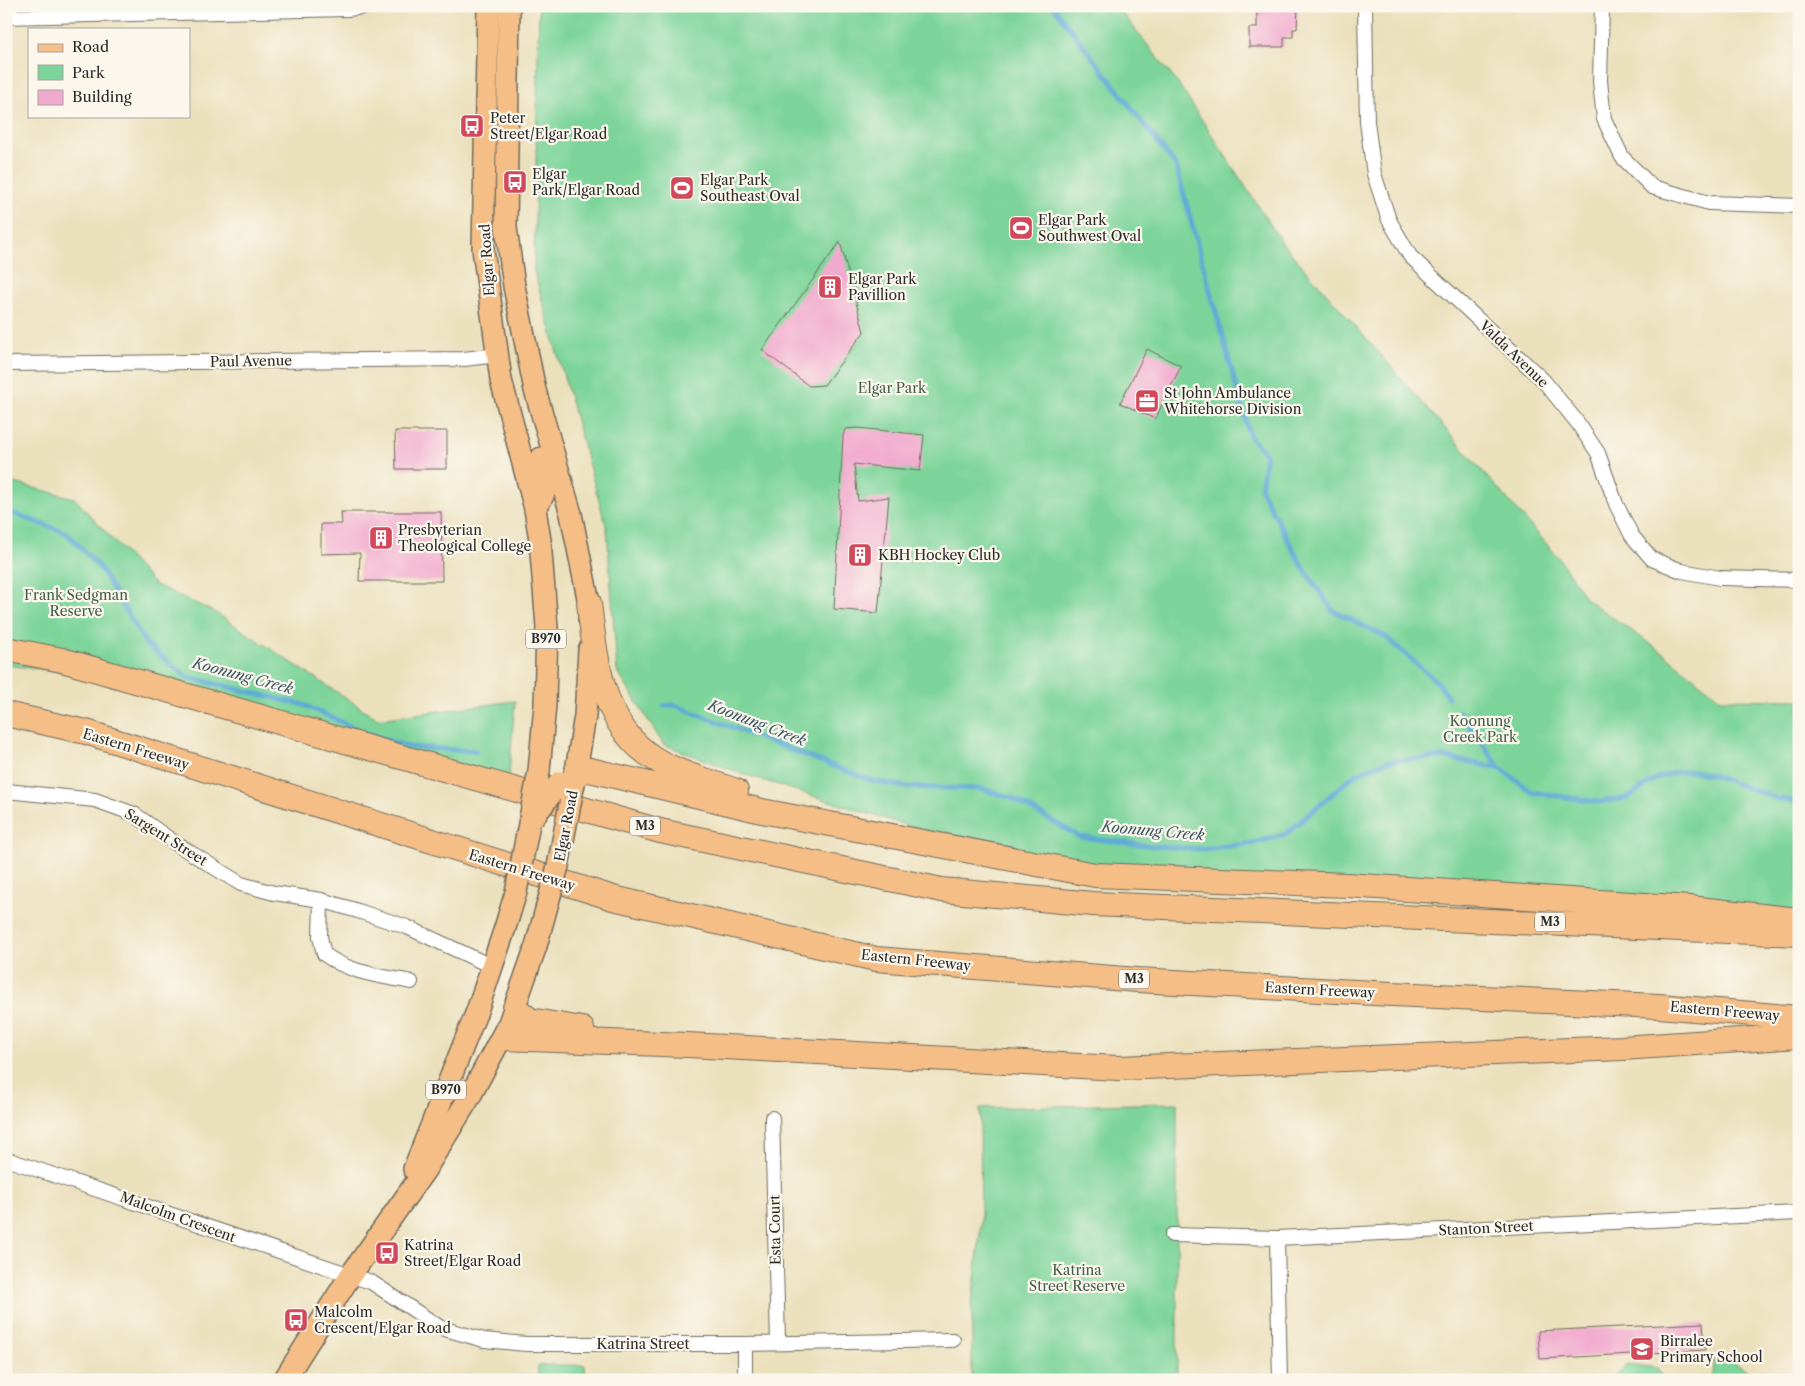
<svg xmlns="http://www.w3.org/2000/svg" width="1805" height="1386" viewBox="0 0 1805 1386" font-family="'Libre Caslon Text',serif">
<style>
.green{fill:#7bd49a;stroke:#538062}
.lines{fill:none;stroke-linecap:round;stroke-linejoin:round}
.stream{stroke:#5eaad6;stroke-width:5}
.building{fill:#f1a9cd}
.minor-casing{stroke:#6e6a5e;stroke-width:16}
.primary-casing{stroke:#6e6a5e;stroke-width:24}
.motorway-casing{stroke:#6e6a5e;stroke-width:26}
.minor{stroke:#fff;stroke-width:14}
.primary{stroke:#f5be86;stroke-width:21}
.motorway{stroke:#f5be86;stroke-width:24}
.primary-bridge-casing{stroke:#6e6a5e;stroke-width:24;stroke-linecap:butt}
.primary-bridge{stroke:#f5be86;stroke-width:21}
.labels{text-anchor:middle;stroke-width:4.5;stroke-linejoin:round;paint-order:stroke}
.shield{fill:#fbf7ec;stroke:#696865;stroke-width:1}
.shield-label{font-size:12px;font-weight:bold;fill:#2b2b2b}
.poi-label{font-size:14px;fill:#2b2b2b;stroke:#fbf7ec;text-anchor:start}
.street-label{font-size:14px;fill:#2b2b2b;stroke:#fbf7ec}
.park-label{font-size:14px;fill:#435e4c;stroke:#fbf7ec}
.water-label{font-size:15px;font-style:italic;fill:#3d5767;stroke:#fbf7ec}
</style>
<rect width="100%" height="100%" fill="#fbf7ec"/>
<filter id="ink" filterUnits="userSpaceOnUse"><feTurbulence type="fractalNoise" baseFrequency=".02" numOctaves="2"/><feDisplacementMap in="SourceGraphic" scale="10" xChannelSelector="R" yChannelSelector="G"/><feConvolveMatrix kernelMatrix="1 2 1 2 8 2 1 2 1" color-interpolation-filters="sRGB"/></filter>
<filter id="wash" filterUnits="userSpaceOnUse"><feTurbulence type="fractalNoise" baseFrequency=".0096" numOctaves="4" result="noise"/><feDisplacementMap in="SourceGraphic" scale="20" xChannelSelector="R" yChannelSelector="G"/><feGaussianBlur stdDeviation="1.12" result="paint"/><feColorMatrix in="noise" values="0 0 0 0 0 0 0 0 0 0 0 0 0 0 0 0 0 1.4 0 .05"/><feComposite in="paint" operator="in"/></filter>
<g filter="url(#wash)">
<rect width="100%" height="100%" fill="#ebe0bc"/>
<path class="green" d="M539 6H1117L1179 85 1283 244 1558 557 1586 599 1662 652 1720 699 1799 700V943L1566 907 1197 885 956 841 740 773 663 744 617 671 607 529 534 271Z
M6 481 74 498 154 584 216 613 378 719 515 701 508 788 60 671 6 665Z
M1177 1103V1380H972V1305L981 1224 980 1108Z
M1714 1360 1730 1361 1756 1375V1380H1711Z
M1628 1364 1657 1368 1665 1380H1615V1376Z
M538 1365H585L586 1380H538Z"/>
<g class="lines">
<path class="stream" d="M1053 6 1176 166 1250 437 1266 454 1261 490 1301 564 1332 610 1386 637 1438 683 1448 697
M6 511 67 533 100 568 146 644 187 677 304 705 365 733 409 747 476 751
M664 706 674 705 872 781 907 787 983 789 1012 798 1080 837 1153 846 1201 849 1254 843 1286 834 1354 775 1388 761 1442 757 1500 768 1532 792 1598 802 1627 798 1657 778 1677 772 1695 771 1718 777 1778 799 1799 802
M1459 712 1500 768"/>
</g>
<g id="blocks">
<path class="building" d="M1257 6H1298L1297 29H1293V37H1284V47H1249V28H1257Z
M840 242 864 332 824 385 809 386 762 350Z
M1147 349 1181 366 1155 419 1120 403Z
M858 428 924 435 920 471 854 464 858 501 889 497 878 613 834 609 843 436 845 429Z
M395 431H447V469H396Z
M341 512H441L442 581H359L360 553 321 554V524H342Z
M1703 1323 1705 1350 1540 1359 1538 1331Z"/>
</g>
</g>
<g filter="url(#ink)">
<use href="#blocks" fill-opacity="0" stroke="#6e6a5e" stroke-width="1"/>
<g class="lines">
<defs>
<path id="minor" d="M1365 6 1367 122 1374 174 1389 220 1410 256 1543 380 1577 422 1598 453 1616 504 1632 536 1652 559 1682 571 1720 578 1799 580
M1602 6 1600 81 1604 119 1622 157 1652 187 1709 203 1799 206
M6 17 348 9 369 6
M6 364 464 359 497 355
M6 791 95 800 134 814 175 843 241 884 274 893 321 900 358 911 407 927 493 967
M321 900 320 937 324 954C349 973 381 976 411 982
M772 1118 778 1342
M6 1159 371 1282 441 1328 484 1340 526 1344H745L953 1340
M1172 1235 1277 1238 1799 1213
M1277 1238 1280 1380
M745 1344V1380"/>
<path id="primary" d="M488 6 483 249 501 380 535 509 540 540 547 627 545 705 539 771
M509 6 506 227 514 286 535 390 571 514 589 603V619
M535 509C550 488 548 482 541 458
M574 783 585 716 589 650
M414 1169 477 1011 505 928
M284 1380 350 1276 425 1170 469 1098 509 1023 536 946"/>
<path id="motorway" d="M589 603C596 660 601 726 655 759 680 774 709 781 736 791
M6 649 62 660 660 831 942 890 1093 904 1799 934
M6 714 86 732 613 898 876 959 1138 980 1392 994 1659 1006 1799 1018
M576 772 590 770 762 811 1095 875 1347 885 1690 908 1799 920
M515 1008 530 1020 582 1029
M503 1038 688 1045 1118 1068 1622 1048 1799 1036"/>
</defs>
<use href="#minor" class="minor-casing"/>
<use href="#primary" class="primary-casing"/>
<use href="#motorway" class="motorway-casing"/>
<use href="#minor" class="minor"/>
<use href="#primary" class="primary"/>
<use href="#motorway" class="motorway"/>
<defs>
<path id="primary-bridge" d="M533 818 560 782
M505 928 516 892 539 771
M536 946 558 866 574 783"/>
</defs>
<use href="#primary-bridge" class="primary-bridge-casing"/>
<use href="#primary-bridge" class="primary-bridge"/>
</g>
</g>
<defs>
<symbol id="bus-square" viewBox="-11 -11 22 22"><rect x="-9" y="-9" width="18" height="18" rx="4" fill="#d1495b" stroke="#fbf7ec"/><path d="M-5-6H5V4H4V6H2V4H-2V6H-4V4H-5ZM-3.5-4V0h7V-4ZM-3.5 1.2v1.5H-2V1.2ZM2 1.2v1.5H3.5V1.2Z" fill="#fff"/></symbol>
<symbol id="stadium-square" viewBox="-11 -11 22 22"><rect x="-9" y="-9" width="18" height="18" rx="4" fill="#d1495b" stroke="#fbf7ec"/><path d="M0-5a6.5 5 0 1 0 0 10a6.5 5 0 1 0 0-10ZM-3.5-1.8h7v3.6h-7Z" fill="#fff"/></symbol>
<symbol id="building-square" viewBox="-11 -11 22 22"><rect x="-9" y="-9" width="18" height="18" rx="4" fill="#d1495b" stroke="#fbf7ec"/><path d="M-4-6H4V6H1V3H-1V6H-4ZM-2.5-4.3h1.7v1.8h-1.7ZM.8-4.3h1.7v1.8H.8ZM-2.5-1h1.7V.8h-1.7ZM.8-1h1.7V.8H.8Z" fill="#fff"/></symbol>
<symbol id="office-square" viewBox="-11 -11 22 22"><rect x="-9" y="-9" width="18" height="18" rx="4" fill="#d1495b" stroke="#fbf7ec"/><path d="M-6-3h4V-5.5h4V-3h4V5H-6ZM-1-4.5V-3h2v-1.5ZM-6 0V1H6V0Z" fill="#fff"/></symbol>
<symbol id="school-square" viewBox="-11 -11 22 22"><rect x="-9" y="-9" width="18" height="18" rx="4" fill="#d1495b" stroke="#fbf7ec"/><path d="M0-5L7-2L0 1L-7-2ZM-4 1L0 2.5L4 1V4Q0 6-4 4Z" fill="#fff"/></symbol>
</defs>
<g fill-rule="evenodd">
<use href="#bus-square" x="458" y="112" width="28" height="28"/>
<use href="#bus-square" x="501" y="168" width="28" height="28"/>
<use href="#stadium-square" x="668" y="174" width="28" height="28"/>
<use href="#stadium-square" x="1007" y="214" width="28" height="28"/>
<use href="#building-square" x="816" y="273" width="28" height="28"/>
<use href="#office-square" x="1133" y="387" width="28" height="28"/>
<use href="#building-square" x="367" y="524" width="28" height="28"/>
<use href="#building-square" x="846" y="541" width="28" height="28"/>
<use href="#bus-square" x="373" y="1239" width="28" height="28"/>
<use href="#bus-square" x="282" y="1306" width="28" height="28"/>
<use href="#school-square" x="1628" y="1335" width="28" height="28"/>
</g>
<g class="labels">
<g class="shield">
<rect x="526" y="629.5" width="40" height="19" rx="4"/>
<rect x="630" y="816.5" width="30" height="19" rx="4"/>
<rect x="1535" y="912.5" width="30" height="19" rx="4"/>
<rect x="1119" y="969.5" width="30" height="19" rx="4"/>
<rect x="426" y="1080.5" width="40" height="19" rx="4"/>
</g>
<g class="shield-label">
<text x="546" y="643">B970</text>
<text x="645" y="830">M3</text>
<text x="1550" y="926">M3</text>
<text x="1134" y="983">M3</text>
<text x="446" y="1094">B970</text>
</g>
<g class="poi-label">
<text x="490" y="123">Peter<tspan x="490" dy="16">Street/Elgar Road</tspan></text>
<text x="532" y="179">Elgar<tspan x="532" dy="16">Park/Elgar Road</tspan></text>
<text x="700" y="185">Elgar Park<tspan x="700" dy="16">Southeast Oval</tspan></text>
<text x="1038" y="225">Elgar Park<tspan x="1038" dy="16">Southwest Oval</tspan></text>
<text x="848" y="284">Elgar Park<tspan x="848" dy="16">Pavillion</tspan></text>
<text x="1164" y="398">St John Ambulance<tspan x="1164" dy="16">Whitehorse Division</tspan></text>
<text x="398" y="535">Presbyterian<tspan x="398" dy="16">Theological College</tspan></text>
<text x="878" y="560">KBH Hockey Club</text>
<text x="404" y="1250">Katrina<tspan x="404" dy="16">Street/Elgar Road</tspan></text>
<text x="314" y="1317">Malcolm<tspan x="314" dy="16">Crescent/Elgar Road</tspan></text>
<text x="1660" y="1346">Birralee<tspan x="1660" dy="16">Primary School</tspan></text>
</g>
<g class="street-label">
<text transform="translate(487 260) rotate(-94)" y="5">Elgar Road</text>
<text transform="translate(1514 354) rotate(44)" y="5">Valda Avenue</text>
<text transform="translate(251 361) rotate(-1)" y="5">Paul Avenue</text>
<text transform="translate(136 749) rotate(17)" y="5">Eastern Freeway</text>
<text transform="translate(566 826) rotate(-79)" y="5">Elgar Road</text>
<text transform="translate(166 837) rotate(32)" y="5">Sargent Street</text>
<text transform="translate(522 870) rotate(17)" y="5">Eastern Freeway</text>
<text transform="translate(916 960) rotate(6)" y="5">Eastern Freeway</text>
<text transform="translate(1320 990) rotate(3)" y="5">Eastern Freeway</text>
<text transform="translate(1725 1011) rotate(5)" y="5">Eastern Freeway</text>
<text transform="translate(178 1217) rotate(20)" y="5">Malcolm Crescent</text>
<text transform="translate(1486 1228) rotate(-3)" y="5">Stanton Street</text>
<text transform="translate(775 1230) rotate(-91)" y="5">Esta Court</text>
<text x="643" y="1349">Katrina Street</text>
</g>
<g class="park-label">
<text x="892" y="393">Elgar Park</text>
<text x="76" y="600">Frank Sedgman<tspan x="76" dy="16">Reserve</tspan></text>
<text x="1480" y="726">Koonung<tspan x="1480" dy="16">Creek Park</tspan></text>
<text x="1077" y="1275">Katrina<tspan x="1077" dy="16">Street Reserve</tspan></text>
</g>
<g class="water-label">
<text transform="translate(243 676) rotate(15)" y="5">Koonung Creek</text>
<text transform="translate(757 723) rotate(21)" y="5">Koonung Creek</text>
<text transform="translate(1153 831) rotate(5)" y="5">Koonung Creek</text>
</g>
</g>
<rect width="1805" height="1386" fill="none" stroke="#fbf7ec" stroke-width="25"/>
<rect x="28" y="28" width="162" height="90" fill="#fbf7ec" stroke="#a8a59f"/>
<rect x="38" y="44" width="25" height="8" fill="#f5be86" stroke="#a8a59f"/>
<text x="72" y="52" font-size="15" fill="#2b2b2b">Road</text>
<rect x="38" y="65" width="25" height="15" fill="#7bd49a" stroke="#a8a59f"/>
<text x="72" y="78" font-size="15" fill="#2b2b2b">Park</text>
<rect x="38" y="90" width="25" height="15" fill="#f1a9cd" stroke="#a8a59f"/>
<text x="72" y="102" font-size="15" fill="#2b2b2b">Building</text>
</svg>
